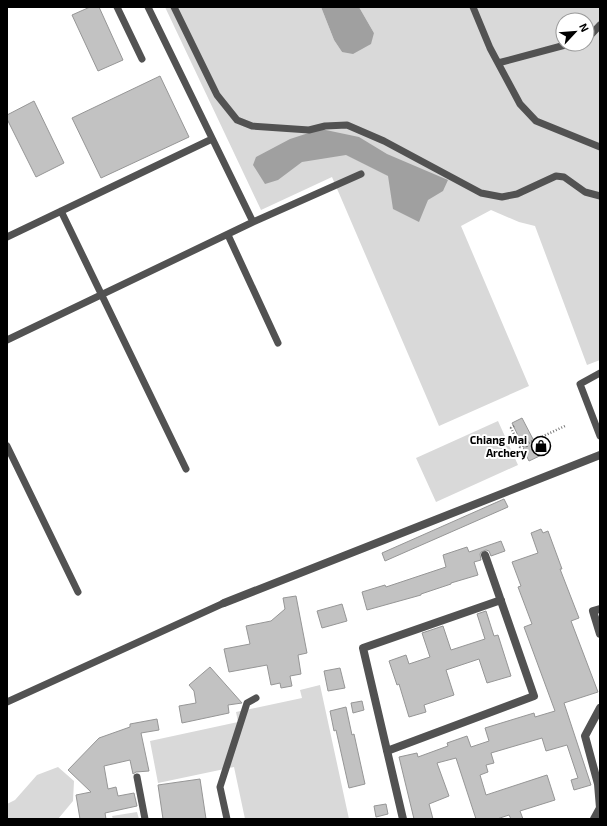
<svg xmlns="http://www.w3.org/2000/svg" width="607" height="826" viewBox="0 0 607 826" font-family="'Exo 2',sans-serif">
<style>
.green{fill:#d9d9d9;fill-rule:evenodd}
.water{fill:#a0a0a0}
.building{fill:#c2c2c2;stroke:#969696}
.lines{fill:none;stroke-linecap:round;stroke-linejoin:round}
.path{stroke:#747474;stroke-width:2.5;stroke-dasharray:1 2;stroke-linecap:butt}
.service{stroke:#525252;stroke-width:7}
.minor{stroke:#525252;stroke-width:8}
.labels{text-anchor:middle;stroke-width:4;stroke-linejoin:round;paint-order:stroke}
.poi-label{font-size:11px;font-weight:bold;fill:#000;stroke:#fff;text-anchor:end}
</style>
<rect width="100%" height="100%" fill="#fff"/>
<path class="green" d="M165 7H321L334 40 342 52 374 33 359 7H600V360L587 365 535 226 519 222 491 210 461 226 529 386 439 426 332 177 261 210ZM563 20H587V44H563Z
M498 421 518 465 436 502 416 458Z
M320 685 349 819H245L234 767 158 783 150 741 238 722 236 712 302 698 300 690Z
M58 767 74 781 73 801 58 819H7V804L15 800 37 775Z
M137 812 139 819H113L112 816Z"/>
<path class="water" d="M321 7H359L374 33 371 44 353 54 342 52 334 40Z
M321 129 359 137 387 154 448 180 443 191 428 200 419 222 393 209 388 176 346 155 302 162 278 180 265 184 253 165 256 157 290 139Z"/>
<path class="building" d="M90 7H99L123 60 98 71 72 15Z
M160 76 189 137 101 178 72 118Z
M34 101 64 163 36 177 7 119V115Z
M522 418 535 443 542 440 548 452 529 461 523 449 524 448 512 423Z
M504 499 508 507 385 561 382 553Z
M541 529 543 533 548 531 562 569H560L579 618 571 621 598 692 564 703 591 785 574 790 571 780 578 778 567 745 546 751 542 738 491 753 494 763 486 765 488 772 480 775 486 795 547 775 555 800 520 811 523 819H511L509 815 497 819H476L456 758 437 763 449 796 429 804 433 819H414L399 757 417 753 418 757 448 746 447 743 467 736 471 747 489 741 485 728 534 713 535 717 555 711 524 627 532 624 518 587 521 586 512 562 538 553 531 533Z
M501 541 505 551 491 556 489 551 486 550 481 552 480 554 481 560 474 562 478 575 451 583V584L421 594V595L367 610 362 592 385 585 386 587 446 567 443 555 467 547 469 552Z
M296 596 307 653 298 655 301 674 290 676 292 686 281 688 280 683 271 685 267 665 229 672 224 649 250 644 246 626 271 621 285 609 283 598Z
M342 604 347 621 322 628 317 611Z
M486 611 494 636 498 635 511 676 487 683 479 659 446 670 454 695 424 705 426 712 409 717 399 684 397 685 389 661 406 655 409 664 430 657 422 633 443 626 451 650 485 639 477 614Z
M210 667 242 703 228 705 229 713 182 723 179 706 196 703 194 691 189 685Z
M340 668 345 688 328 691 324 671Z
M362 701 364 710 353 713 351 703Z
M346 707 352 735 354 734 365 784 349 788 336 730 334 731 330 711Z
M157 719 159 730 141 733 149 771 136 772 133 774 130 760 104 766 108 789 116 787 118 796 134 793 137 806 105 813 106 819H80L76 795 91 792 68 770 99 738 130 727V724Z
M200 779 206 819H163L158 785Z
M386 804 388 814 376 817 374 806Z"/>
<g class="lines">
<path class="path" d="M514 426 511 428 520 447 526 444
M527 447 526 444 565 426"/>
<path class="service" d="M117 7 142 59
M174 7 217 95 237 120 252 126 309 130 325 126 347 125 384 141 481 193 502 197 517 194 556 176 564 177 585 192 600 196
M473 7 490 48 520 104 536 121 600 147
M587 39 600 25
M498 63 569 44
M61 211 186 469
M253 222 361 174
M228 235 278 343
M7 237 212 139
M7 340 253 222 148 7
M600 373 580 384 600 436
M7 446 78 592
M7 702 224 603
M137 777 145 819
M227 819 220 787 247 703 256 698"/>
<path class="minor" d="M224 603 600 455
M600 609 593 611 600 634
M387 751 534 696 485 555
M403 819 363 648 501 600
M594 819 600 808 598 784 585 736 600 708"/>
</g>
<defs>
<symbol id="shop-ring" viewBox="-11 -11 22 22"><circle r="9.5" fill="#fff" stroke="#000" stroke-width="1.5"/><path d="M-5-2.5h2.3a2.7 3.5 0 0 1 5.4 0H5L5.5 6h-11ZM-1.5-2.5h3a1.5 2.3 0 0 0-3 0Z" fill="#000"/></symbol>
</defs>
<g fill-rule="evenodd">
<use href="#shop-ring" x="530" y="435" width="22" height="22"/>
</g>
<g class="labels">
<g class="poi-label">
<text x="527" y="444">Chiang Mai<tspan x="527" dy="13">Archery</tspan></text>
</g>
</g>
<rect width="607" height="826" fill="none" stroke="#000000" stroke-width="16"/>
<g transform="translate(575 32) rotate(64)"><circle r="19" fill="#ffffff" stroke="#999999"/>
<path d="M0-3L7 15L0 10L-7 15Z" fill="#000000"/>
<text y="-6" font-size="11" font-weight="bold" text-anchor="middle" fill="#000000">N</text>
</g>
</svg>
